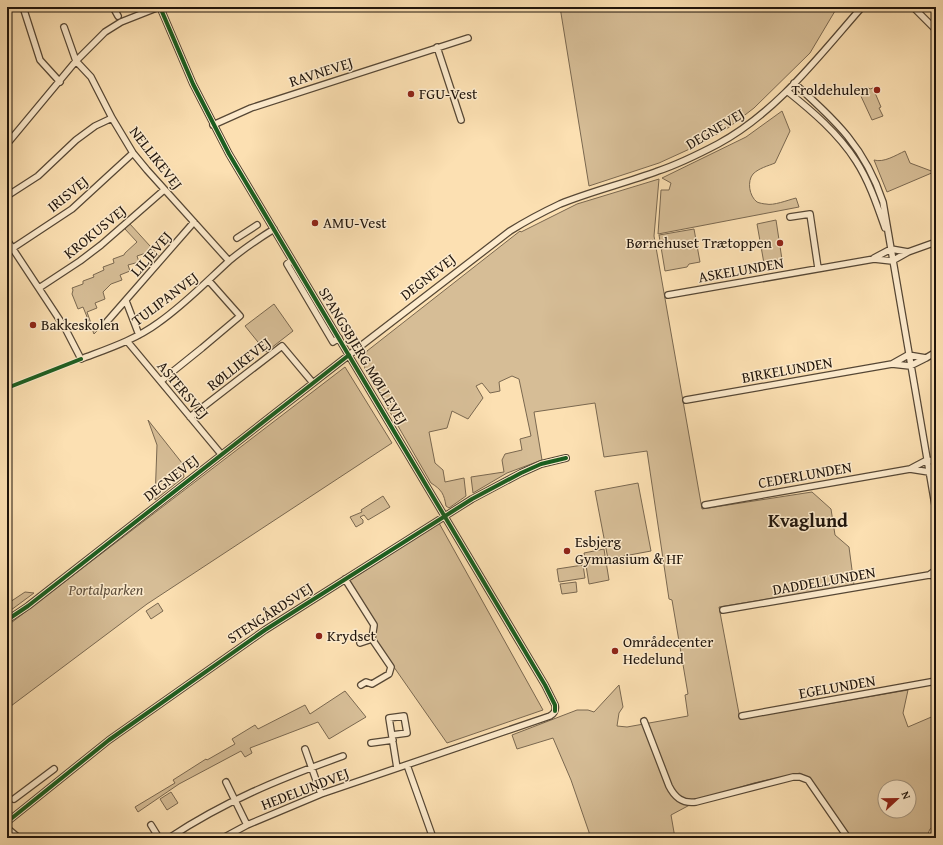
<svg xmlns="http://www.w3.org/2000/svg" width="943" height="845" viewBox="0 0 943 845" font-family="'Gentium Book Plus',serif">
<style>
.green{fill:#d6bd96;stroke:#7a6850;fill-rule:evenodd}
.lines{fill:none;stroke-linecap:round;stroke-linejoin:round}
.minor-casing{stroke:#564735;stroke-width:8}
.minor{stroke:#fdebcd;stroke-width:5.5}
.cycleway-casing{stroke:#fdebcd;stroke-width:6}
.cycleway{stroke:#1b5e20;stroke-width:4}
.poi-dot{fill:#8f2418;stroke:#fdebcd;stroke-width:1.5}
.labels{text-anchor:middle;stroke-width:3;stroke-linejoin:round;paint-order:stroke}
.street-label{font-size:15px;fill:#1f140b;stroke:#fdebcd}
.poi-label{font-size:15px;fill:#1f140b;stroke:#fdebcd;text-anchor:start}
.park-label{font-size:15px;font-style:italic;fill:#5f4f3c;stroke:#fdebcd}
.district-label{font-size:19px;font-weight:bold;fill:#1f140b;stroke:#fdebcd}
</style>
<rect width="100%" height="100%" fill="#fce0b2"/>
<filter id="stains"><feTurbulence type="fractalNoise" baseFrequency=".005" numOctaves="4"/><feColorMatrix values="0 0 0 0 .2 0 0 0 0 .09 0 0 0 0 .02 0 0 0 .5 -.17"/></filter>
<radialGradient id="worn" r=".72"><stop offset=".6" stop-color="#630" stop-opacity="0"/><stop offset="1" stop-color="#630" stop-opacity=".3"/></radialGradient>
<path class="green" d="M560 7H835V11L810 53 754 108 728 128 694 147 659 163 589 186Z
M869 88 870 89 873 88 881 107 879 108 883 116 872 120 859 92Z
M782 111 790 131 775 163C768 166 759 168 753 174 747 181 749 196 757 202 759 203 764 204 766 204 773 206 788 200 796 198L799 207 658 234 661 190H669L671 183 662 178 746 137Z
M905 151 910 163 934 172 887 192 874 160C884 163 896 155 905 151Z
M659 179 654 236 702 509 812 492 831 509 835 535 849 547 854 585 719 607 740 719 908 690 903 713 908 727 936 715V826L930 829 926 838H850L809 780 800 773 754 783 699 800 671 815 675 838H591L571 780 553 738 517 749 512 735 577 710H588L594 712 619 685 623 707 619 713 617 726 627 727 688 716 685 695 688 694 672 600 669 599 647 451 604 457 595 403 534 412 542 460 507 473 473 493 471 477 504 472 502 460 505 454 522 450 520 439 531 436 519 379 512 376 499 382 500 391 490 393 482 383 476 386 483 398 468 419 452 411 447 428 429 432 435 463 443 470 445 482 464 478 466 496 449 508 446 506C444 494 442 490 431 483L365 369 363 359 367 351 520 231 521 232 577 204ZM885 787H909V811H885Z
M776 220 783 266 765 269 757 224Z
M130 224 160 257 153 264 149 252 137 256 139 262 128 265 130 271 120 275 122 280 111 284 103 292 105 299 95 303 97 308 87 312 93 329 96 330 101 325 102 326 94 334 83 307 78 309 72 294 73 290 72 288 83 284V281L94 277 93 275 104 270 103 267 114 263 113 259 124 255 125 253 137 242 125 229Z
M694 229 700 262 689 264 687 267 665 271 659 235Z
M274 304 293 331 266 352 245 326Z
M345 367 392 443 147 604 7 709V626Z
M148 420 182 463 184 477 155 500 157 445Z
M638 483 651 551 608 559 595 491Z
M383 496 390 507 368 520 364 515 360 517 363 520V523L356 527 350 517 362 512 361 510Z
M439 523 543 710 447 743 375 640 377 626 349 581Z
M604 549 609 580 589 584 584 553Z
M583 565 585 578 559 582 557 569Z
M576 582 577 592 562 594 560 584Z
M25 592 34 593 7 613V604Z
M158 603 163 611 151 619 146 611Z
M345 691 366 717 329 739 318 722 250 748 252 753 245 757 241 751 179 784 138 812 135 807 175 783 173 780 206 759 207 760 235 744 232 739 255 725 258 729 305 705 310 714Z
M171 792 178 803 167 810 160 799Z"/>
<g class="lines">
<defs>
<path id="minor" d="M23 7 40 60 60 82
M113 7 118 16
M160 7 193 84 229 154 545 685 555 705C556 710 555 713 550 716L321 794 247 825 223 838
M913 7 936 30
M64 27 76 61 91 77 112 118 133 153 147 170 229 261
M437 47 461 120
M794 83C836 121 865 147 883 202L936 511
M787 91C812 111 838 133 856 161 869 181 877 205 885 228
M213 125 251 108 468 38
M7 144 76 61 105 32 121 22 159 7
M7 196 38 176 76 140 95 126 112 118
M790 217 810 214 818 268
M237 238 257 225
M7 240 65 328 81 359C107 349 135 340 158 323 184 305 206 282 229 261 243 249 258 239 274 229
M13 248 72 209 133 153
M874 258 891 249 908 252
M292 260 287 264 333 342 339 338
M39 288 80 261 101 245 164 190
M668 295 874 259 892 261 908 252 936 242
M126 301 139 335
M104 325 194 222
M127 341 221 454
M908 355 926 358 910 366 892 364Z
M926 358 936 352
M161 381 202 348 240 316 209 281
M686 400 892 364
M190 417 282 346 313 383
M936 461 927 460 910 469 929 472 936 468
M705 505 910 469
M936 570 929 575 936 576
M345 579 374 625 372 639 391 667 389 674 372 684 366 682 361 685
M723 610 929 575
M7 620 28 606 349 355 510 231C526 221 543 212 560 204 592 191 626 183 658 171 679 164 699 154 718 144 777 112 819 56 862 7
M360 643 372 639
M742 716 936 681
M644 721 669 786C675 798 683 804 696 802L793 777H800L808 780 848 838
M392 735 407 733 404 716 389 718 397 768
M371 743 393 740
M305 749 321 794
M407 765 433 838
M226 782 247 825
M14 799 54 769
M7 822 109 740 265 630 472 499 521 473 541 464 566 458
M151 825 159 838
M7 828 19 838
M169 838C225 801 279 779 343 756"/>
</defs>
<use href="#minor" class="minor-casing"/>
<use href="#minor" class="minor"/>
<defs>
<path id="cycleway" d="M160 7 193 84 229 154 545 685 555 705V711
M7 388 81 359
M7 620 28 606 349 355
M7 822 109 740 265 630 472 499 521 473 541 464 566 458"/>
</defs>
<use href="#cycleway" class="cycleway-casing"/>
<use href="#cycleway" class="cycleway"/>
</g>
<g class="poi-dot">
<circle cx="877" cy="90" r="4"/>
<circle cx="411" cy="94" r="4"/>
<circle cx="315" cy="223" r="4"/>
<circle cx="780" cy="243" r="4"/>
<circle cx="33" cy="325" r="4"/>
<circle cx="567" cy="551" r="4"/>
<circle cx="319" cy="636" r="4"/>
<circle cx="615" cy="651" r="4"/>
</g>
<g class="labels">
<g class="street-label">
<text transform="translate(321 72) rotate(-18)" y="5">RAVNEVEJ</text>
<text transform="translate(715 129) rotate(-31)" y="5">DEGNEVEJ</text>
<text transform="translate(156 158) rotate(52)" y="5">NELLIKEVEJ</text>
<text transform="translate(68 194) rotate(-39)" y="5">IRISVEJ</text>
<text transform="translate(95 232) rotate(-39)" y="5">KROKUSVEJ</text>
<text transform="translate(151 254) rotate(-49)" y="5">LILJEVEJ</text>
<text transform="translate(741 270) rotate(-10)" y="5">ASKELUNDEN</text>
<text transform="translate(428 277) rotate(-38)" y="5">DEGNEVEJ</text>
<text transform="translate(165 299) rotate(-37)" y="5">TULIPANVEJ</text>
<text transform="translate(363 356) rotate(59)" y="5">SPANGSBJERG MØLLEVEJ</text>
<text transform="translate(239 364) rotate(-38)" y="5">RØLLIKEVEJ</text>
<text transform="translate(787 370) rotate(-10)" y="5">BIRKELUNDEN</text>
<text transform="translate(183 390) rotate(50)" y="5">ASTERSVEJ</text>
<text transform="translate(805 475) rotate(-10)" y="5">CEDERLUNDEN</text>
<text transform="translate(171 478) rotate(-38)" y="5">DEGNEVEJ</text>
<text transform="translate(824 581) rotate(-10)" y="5">DADDELLUNDEN</text>
<text transform="translate(270 613) rotate(-33)" y="5">STENGÅRDSVEJ</text>
<text transform="translate(837 687) rotate(-10)" y="5">EGELUNDEN</text>
<text transform="translate(305 789) rotate(-21)" y="5">HEDELUNDVEJ</text>
</g>
<g class="poi-label">
<text x="869" y="95" text-anchor="end">Troldehulen</text>
<text x="419" y="99">FGU-Vest</text>
<text x="323" y="228">AMU-Vest</text>
<text x="772" y="248" text-anchor="end">Børnehuset Trætoppen</text>
<text x="41" y="330">Bakkeskolen</text>
<text x="575" y="547">Esbjerg<tspan x="575" dy="17">Gymnasium &amp; HF</tspan></text>
<text x="327" y="641">Krydset</text>
<text x="623" y="647">Områdecenter<tspan x="623" dy="17">Hedelund</tspan></text>
</g>
<g class="park-label">
<text x="106" y="595">Portalparken</text>
</g>
<g class="district-label">
<text x="808" y="527">Kvaglund</text>
</g>
</g>
<rect width="943" height="845" fill="none" stroke="#fce0b2" stroke-width="24"/>
<rect x="8" y="8" width="927" height="829" fill="none" stroke="#1f140b" stroke-width="2"/>
<rect x="12" y="12" width="919" height="821" fill="none" stroke="#1f140b"/>
<g transform="translate(897 799) rotate(68)"><circle r="19" fill="#fdebcd" stroke="#a4957f"/>
<path d="M0-3L7 15L0 10L-7 15Z" fill="#8f2418"/>
<text y="-6" font-size="11" font-weight="bold" text-anchor="middle" fill="#1f140b">N</text>
</g>
<rect width="100%" height="100%" filter="url(#stains)"/>
<rect width="100%" height="100%" fill="url(#worn)"/>
</svg>
